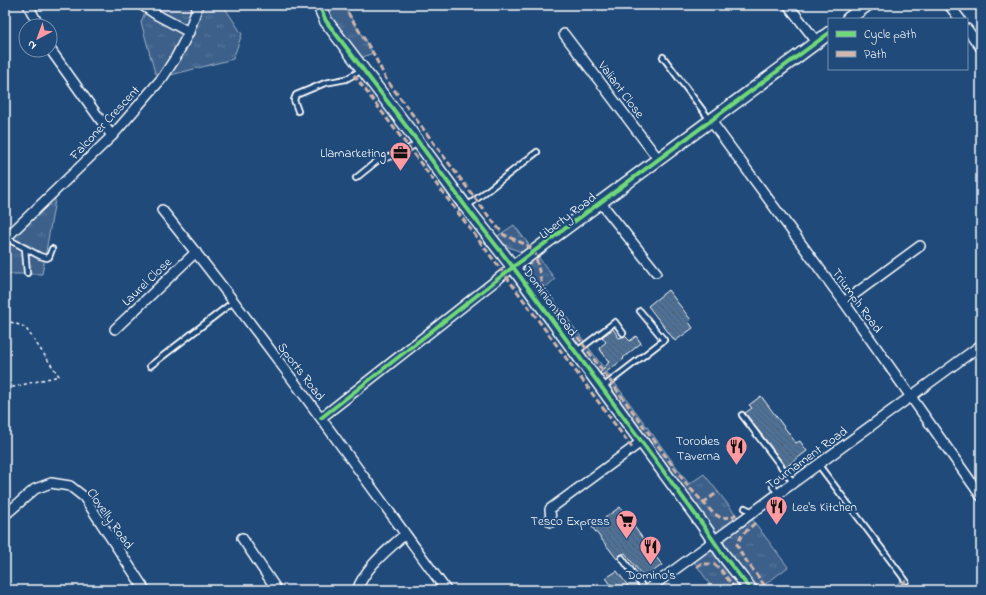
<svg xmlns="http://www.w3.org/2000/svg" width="986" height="595" viewBox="0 0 986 595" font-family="'Indie Flower',sans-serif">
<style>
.grass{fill:url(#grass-tufts);stroke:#9eb0c5}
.building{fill:url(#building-back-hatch);stroke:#fff}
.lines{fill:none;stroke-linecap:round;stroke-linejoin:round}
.service-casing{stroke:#fff;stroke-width:8}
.minor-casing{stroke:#fff;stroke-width:12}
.tertiary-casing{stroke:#fff;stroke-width:15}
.path{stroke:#fff;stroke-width:1.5;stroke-dasharray:3 3;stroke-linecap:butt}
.service{stroke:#1f4a7a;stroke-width:4.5}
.minor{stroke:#1f4a7a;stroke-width:9}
.tertiary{stroke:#1f4a7a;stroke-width:12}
.quiet{stroke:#d1b7ad;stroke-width:3;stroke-dasharray:6 3;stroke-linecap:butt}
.cycleway-casing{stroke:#1f4a7a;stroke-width:6}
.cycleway{stroke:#71d979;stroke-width:4}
.labels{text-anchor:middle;stroke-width:4;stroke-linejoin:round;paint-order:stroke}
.street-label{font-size:13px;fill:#fff;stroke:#1f4a7a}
.poi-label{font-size:13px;fill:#fff;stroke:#1f4a7a;text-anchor:end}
</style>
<defs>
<pattern id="grass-tufts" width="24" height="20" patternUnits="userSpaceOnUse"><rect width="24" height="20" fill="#3c618b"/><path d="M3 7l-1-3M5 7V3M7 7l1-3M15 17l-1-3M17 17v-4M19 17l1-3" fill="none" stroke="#59799c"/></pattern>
<pattern id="building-back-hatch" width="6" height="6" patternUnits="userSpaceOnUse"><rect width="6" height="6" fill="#507197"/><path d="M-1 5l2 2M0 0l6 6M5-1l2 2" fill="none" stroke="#4e5b6a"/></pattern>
</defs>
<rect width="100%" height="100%" fill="#1f4a7a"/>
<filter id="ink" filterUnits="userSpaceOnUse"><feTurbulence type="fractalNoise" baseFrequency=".025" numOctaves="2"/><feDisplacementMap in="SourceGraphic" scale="8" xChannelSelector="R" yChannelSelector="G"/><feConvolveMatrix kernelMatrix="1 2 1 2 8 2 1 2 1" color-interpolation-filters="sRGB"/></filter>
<g filter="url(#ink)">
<path class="grass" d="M148 5H223L242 34 233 59 163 77 155 73 141 22Z
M319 5H343L373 53 356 60Z
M57 189 42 274H5V239Z
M514 225 555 279 545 288 689 484 704 474 741 521 749 515 788 567 758 590H711L713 589 691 557 714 541 513 267 527 254 508 247 496 237Z
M904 579 912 590H889Z"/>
<path class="building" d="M668 290 691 320 689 322 693 328 675 341 648 306Z
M613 329 619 338 625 336 630 341 636 336 641 343 623 358 624 359 602 375 600 373 609 362 599 348 606 342 602 337Z
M761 396 796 443 800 441 807 451 786 467 745 413 752 408 749 405Z
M620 507 662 565 644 578 625 553 620 555 617 559 592 527Z
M617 571 628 586 623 590H615L606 578Z"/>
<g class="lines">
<defs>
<path id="service" d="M663 57 710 120
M298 111 294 100 296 95 325 83 346 79 362 70
M356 178 377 161 403 152 418 143
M466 207 537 152
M6 238 40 256 47 258 49 257 52 249
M25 248 27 273
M576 352 615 322 623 333
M150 366 233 302
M603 387 664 340 640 311
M742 415 793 482
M818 464 906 581
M773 487 778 493
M745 508 753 512
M622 558 645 590"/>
<path id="minor" d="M28 5 39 26
M142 5 157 15 189 32
M788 5 817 42
M949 5 960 19
M967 29 981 48
M564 34 659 160
M50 49 112 136
M711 121 844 302 981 496
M601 203 656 272
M162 210C261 333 353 462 446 590
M5 239 112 136 163 77 176 57 189 32 198 5
M844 302 920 246
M115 329 196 252
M321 418 513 267
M5 515 35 489 51 483 70 486 84 497 145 590
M551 522 550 509 641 442
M242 538 277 590
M357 590C367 565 386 552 405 534
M647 590 981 345"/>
<path id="tertiary" d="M319 5 326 21 419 143 466 207 513 267 703 525 724 556 751 590
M848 19 867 5
M513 267 829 33"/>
</defs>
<use href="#service" class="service-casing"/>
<use href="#minor" class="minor-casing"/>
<use href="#tertiary" class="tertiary-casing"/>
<path class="path" d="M5 320 25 327 59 376 5 389"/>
<use href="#service" class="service"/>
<use href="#minor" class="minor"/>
<use href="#tertiary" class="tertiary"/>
<path class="quiet" d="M343 5 373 53 386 79 486 213 504 235 527 245 535 252 543 290 687 485 713 513 721 518 732 517 736 514
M354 75 505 275 633 449
M703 503 718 492
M755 523 741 536 737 545 742 555 768 590
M697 567 700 564H714L721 570 736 590
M894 590 906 581"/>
<defs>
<path id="cycleway" d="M319 5 326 21 419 143 466 207 513 267 703 525 724 556 751 590
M321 418 513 267 829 33"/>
</defs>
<use href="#cycleway" class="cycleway-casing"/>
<use href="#cycleway" class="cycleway"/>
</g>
</g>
<defs>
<symbol id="office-pin" viewBox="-11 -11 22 30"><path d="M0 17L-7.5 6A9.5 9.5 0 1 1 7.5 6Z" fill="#ff9aa2" stroke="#1f4a7a"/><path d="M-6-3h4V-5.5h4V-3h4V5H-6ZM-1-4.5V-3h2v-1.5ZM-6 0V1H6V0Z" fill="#111"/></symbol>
<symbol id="restaurant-pin" viewBox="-11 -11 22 30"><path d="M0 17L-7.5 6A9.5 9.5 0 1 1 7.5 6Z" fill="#ff9aa2" stroke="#1f4a7a"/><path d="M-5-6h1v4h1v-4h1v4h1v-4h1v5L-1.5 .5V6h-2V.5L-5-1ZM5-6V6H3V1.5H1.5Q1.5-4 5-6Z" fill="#111"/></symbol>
<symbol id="supermarket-pin" viewBox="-11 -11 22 30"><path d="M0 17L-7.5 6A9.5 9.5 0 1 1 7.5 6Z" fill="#ff9aa2" stroke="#1f4a7a"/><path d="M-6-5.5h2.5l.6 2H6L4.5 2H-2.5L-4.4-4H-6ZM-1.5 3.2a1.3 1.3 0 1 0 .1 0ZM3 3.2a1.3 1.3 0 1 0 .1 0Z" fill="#111"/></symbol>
</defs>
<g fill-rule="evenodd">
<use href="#office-pin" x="388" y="140" width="25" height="34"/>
<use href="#restaurant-pin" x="724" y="434" width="25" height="34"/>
<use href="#restaurant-pin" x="764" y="494" width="25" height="34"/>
<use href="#supermarket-pin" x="614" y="508" width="25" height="34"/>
<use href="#restaurant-pin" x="638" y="534" width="25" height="34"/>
</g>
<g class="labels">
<g class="street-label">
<text transform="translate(622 89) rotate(53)" y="5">Valiant Close</text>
<text transform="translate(104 122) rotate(-47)" y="5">Falconer Crescent</text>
<text transform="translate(567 215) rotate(-37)" y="5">Liberty Road</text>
<text transform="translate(146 281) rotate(-44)" y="5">Laurel Close</text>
<text transform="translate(858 300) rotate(54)" y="5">Triumph Road</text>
<text transform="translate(551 301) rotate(54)" y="5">Dominion Road</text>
<text transform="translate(302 371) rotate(53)" y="5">Sports Road</text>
<text transform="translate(806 457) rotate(-36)" y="5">Tournament Road</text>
<text transform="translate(111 518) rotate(55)" y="5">Clovelly Road</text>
</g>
<g class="poi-label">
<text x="386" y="157">Llamarketing</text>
<text x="720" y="445">Torodes<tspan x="720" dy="15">Taverna</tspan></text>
<text x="792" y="511" text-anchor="start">Lee's Kitchen</text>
<text x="610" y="525">Tesco Express</text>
<text x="651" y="579" text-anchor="middle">Domino's</text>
</g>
</g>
<rect width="986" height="595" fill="none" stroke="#1f4a7a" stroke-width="20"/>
<rect x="10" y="10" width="966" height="575" fill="none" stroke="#fff" stroke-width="1.5" filter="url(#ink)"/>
<rect x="828" y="18" width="140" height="52" fill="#1f4a7a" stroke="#7992af"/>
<rect x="836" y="31" width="20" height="6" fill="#71d979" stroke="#7992af"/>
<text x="864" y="38" font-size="12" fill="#ffffff">Cycle path</text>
<rect x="836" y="51" width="20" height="6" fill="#d1b7ad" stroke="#7992af"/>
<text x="864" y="58" font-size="12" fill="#ffffff">Path</text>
<g transform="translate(38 38) rotate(221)"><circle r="19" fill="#1f4a7a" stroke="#7992af"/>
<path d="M0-3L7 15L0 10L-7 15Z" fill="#ff9aa2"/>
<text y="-6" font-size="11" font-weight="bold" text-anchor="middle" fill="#ffffff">N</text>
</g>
</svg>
